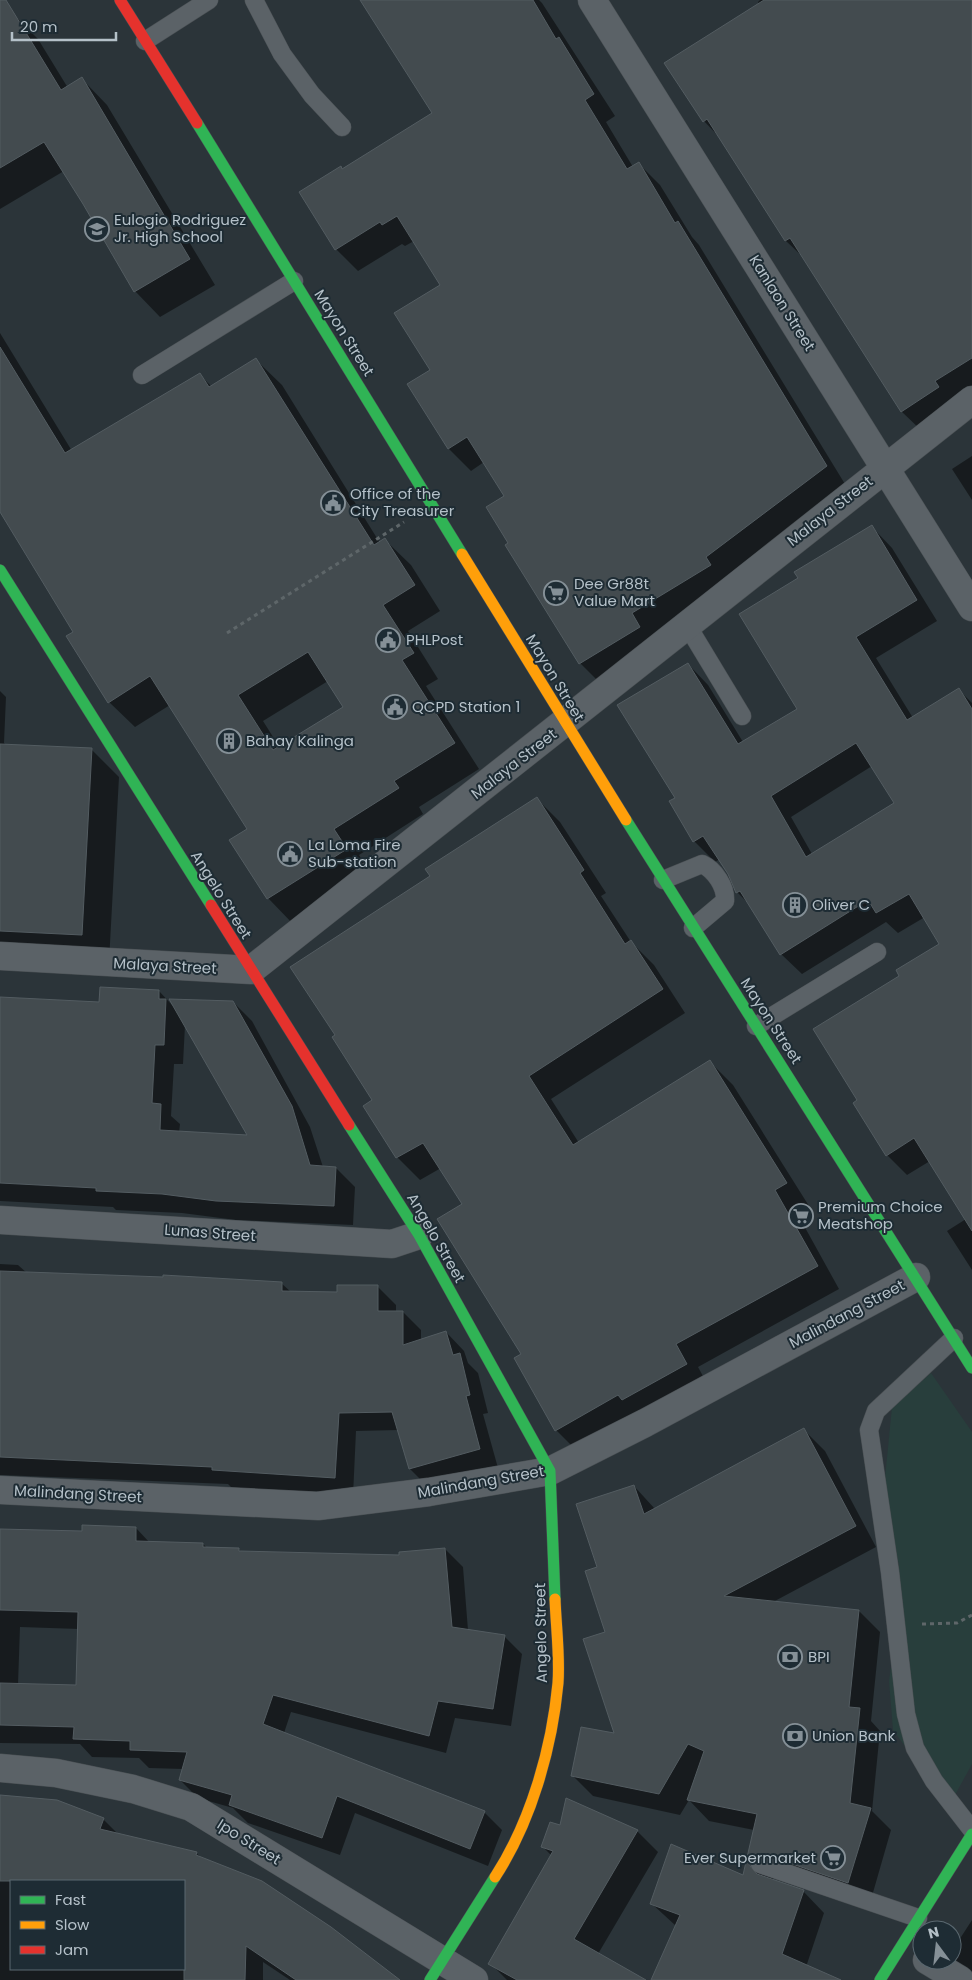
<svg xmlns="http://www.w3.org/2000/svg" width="972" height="1980" viewBox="0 0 972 1980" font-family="Poppins,sans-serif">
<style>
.green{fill:#283e3c}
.shadow{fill:#0007;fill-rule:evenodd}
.building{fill:#434b4f;stroke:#535c61;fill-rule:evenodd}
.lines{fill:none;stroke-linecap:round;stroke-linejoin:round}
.lane-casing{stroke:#494f53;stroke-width:19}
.street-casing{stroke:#494f53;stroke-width:29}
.fast-casing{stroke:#494f53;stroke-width:12}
.slow-casing{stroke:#494f53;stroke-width:12}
.jam-casing{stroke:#494f53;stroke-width:12}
.path{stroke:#5e6669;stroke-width:3;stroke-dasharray:4 4;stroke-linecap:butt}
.lane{stroke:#5b6267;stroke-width:18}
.street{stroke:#5b6267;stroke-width:28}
.fast{stroke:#30b455;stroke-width:11}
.slow{stroke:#ff9f0a;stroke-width:11}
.jam{stroke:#e5322d;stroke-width:11}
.labels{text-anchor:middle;stroke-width:4;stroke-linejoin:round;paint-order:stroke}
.poi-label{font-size:15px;fill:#b5c1c9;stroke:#1e2c34;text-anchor:start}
.street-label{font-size:15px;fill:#b5c1c9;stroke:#1e2c34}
</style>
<rect width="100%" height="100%" fill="#2b3439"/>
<path class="green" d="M931 1373 972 1432V1764L949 1806 893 1730 889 1681 897 1625 899 1566 884 1488 892 1407Z"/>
<path class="shadow" d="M362 0H539L542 3 615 116 606 122 633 167 638 163 660 185 692 237 699 245 848 489 602 685 580 663 507 545 510 543 506 496 484 462 471 471 449 449 408 385 432 370 441 285 414 241 405 246 402 244 358 271 336 249 343 170 434 114Z
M760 0H972V394L924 433 901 411 804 258 786 241 721 139 704 121 759 4 758 2Z
M13 14 38 39 68 88 82 79 107 105 215 285 160 317 135 291 64 171 0 209V22Z
M0 333 72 451 200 375 212 387 256 360 282 385 380 543 385 540 411 565 440 611 408 631 438 679 426 686 479 769 419 807 423 814 359 855 372 875 293 924 268 898 249 829 170 705 135 727 109 702 75 632 0 509ZM328 681 345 707 280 748 263 721Z
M972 456V500L952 469Z
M872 527 892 548 937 621 876 658 913 718 959 690 972 703V1270L947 1231 966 1219 930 1161 907 1175 887 1155 859 1101 901 977 941 945 925 917 898 933 886 922 802 974 781 954 751 906 737 892 720 859 715 862 694 841 676 798 688 664 708 685 743 742 798 709 800 579ZM872 766 895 803 812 854 791 817Z
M0 691 6 697 4 743 6 745 91 749 119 777 109 962 0 950Z
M537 799 560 822 606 893 601 896 631 942 654 965 685 1013 551 1099 579 1143 710 1062 733 1085 809 1206 797 1213 839 1289 698 1367 709 1387 579 1453 556 1430 523 1355 464 1204 441 1168 420 1180 397 1157 374 1100 432 876Z
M159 991 172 1005 233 1002 252 1021 310 1127 323 1167 336 1168 355 1187 353 1225 236 1220 182 1213 116 1210 113 1207 0 1201V998L100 1003ZM185 1025 250 1137 179 1133 180 1124 171 1116 174 1064H183Z
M0 1264 18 1265 27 1273 281 1283 291 1292 338 1293 377 1286 396 1305V1312H403L421 1330V1340L446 1332 464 1351 468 1363 478 1373 488 1413 483 1414 498 1468 428 1487 410 1469 399 1430 356 1431 353 1496 232 1488 228 1484 0 1475Z
M804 1430 825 1451 876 1547 773 1602 859 1611 880 1632 871 1721 880 1731 872 1811 891 1830 870 1903 775 1877 772 1881 803 1891 824 1913 806 1967 819 1980H652L676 1926 651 1903 744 1877 754 1830 709 1821 689 1800 680 1815 593 1796 572 1775 616 1735 599 1568 634 1486 655 1509Z
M136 1528 150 1543 203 1544 207 1548 239 1549 242 1553 400 1556 445 1549 463 1567 468 1630 504 1636 522 1654 511 1726 455 1718 446 1753 291 1712 284 1733 484 1812 502 1830 488 1866 355 1813 340 1855 248 1823 233 1808 198 1798 180 1780 183 1769 149 1768 139 1758 92 1757 80 1744 0 1743V1530L83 1532ZM20 1627 79 1629 77 1686 18 1685Z
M0 1801 103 1819 119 1835 196 1853 203 1859 396 1980H290L263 1962V1980H0ZM11 1881H184V1969H11Z
M561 1827 637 1831 658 1852 598 1954 643 1980H507L490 1963 552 1856 542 1846Z
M972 1920V1976L952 1957V1951Z"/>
<path class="building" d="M0 0H6L61 90 82 77 190 259 134 292 83 204 44 142 0 168Z
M360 0H533L556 39 559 37 594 94 585 100 627 169 639 162 675 223 678 221 827 466 706 557 711 565 632 613 640 627 579 664 505 545 508 543 486 507 504 496 467 437 448 449 407 384 430 370 394 313 440 285 397 216 382 225 380 222 335 250 299 192 341 166 342 169 432 113Z
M764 0H972V358L935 381 939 387 901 412 790 238 785 241 707 119 703 122 664 63Z
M0 347 65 453 200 373 209 387 256 358 374 545 385 538 415 585 383 605 414 653 402 660 455 743 394 781 399 788 334 829 347 849 267 899 229 840 247 829 150 676 108 703 66 636 73 632 0 512ZM308 652 343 707 273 750 238 695Z
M872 525 917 600 856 637 907 720 959 688 972 709V1231L914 1138 886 1156 853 1103 857 1100 813 1029 899 976 896 970 939 944 909 894 876 913 868 900 780 955 740 891 736 893 728 874 703 836 693 842 669 801 675 798 617 705 688 663 738 744 797 709 739 614 798 578 794 572ZM856 743 894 803 806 857 771 796Z
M0 744 92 748 82 935 0 931Z
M537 797 584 870 580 873 625 944 631 940 663 989 529 1076 573 1145 710 1060 787 1183 775 1190 818 1266 676 1344 687 1364 622 1400 618 1395 555 1431 514 1358 521 1354 437 1219 462 1204 423 1143 396 1158 363 1106 372 1100 332 1037 335 1035 290 967 430 876 425 869Z
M100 987 159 990V999H166L164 1045H155L152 1103 161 1104 160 1130 247 1135 169 999 233 1001 292 1106 310 1165 336 1167 334 1206 216 1201 162 1194 96 1191V1188L0 1183V997L99 1002Z
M0 1271 163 1277V1275L282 1282V1291L337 1292V1285H378V1311H403V1345L446 1331 453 1355 460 1353 470 1395 466 1396 480 1449 409 1469 392 1412 339 1413 335 1478 212 1470V1467L0 1457Z
M804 1428 856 1526 724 1596 859 1610 849 1707 860 1708 850 1803 871 1808 848 1883 763 1854 753 1856 750 1866 757 1874 804 1890 782 1954 841 1980H651L680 1915 650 1904 671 1844 743 1875 757 1814 687 1800 704 1751 688 1744 659 1794 571 1776 581 1727 614 1733 583 1639 605 1632 585 1571 597 1567 576 1504 634 1485 644 1514Z
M82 1525 136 1527V1541L203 1543V1547L239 1548V1551L399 1555V1552L445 1548 452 1627 505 1635 493 1709 438 1701 429 1736 273 1695 263 1724 485 1811 470 1849 337 1796 322 1838 229 1805 232 1795 179 1780 187 1752 130 1750V1741L73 1739 74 1727 0 1725V1683L76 1685 78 1612 0 1610V1529L82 1531Z
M0 1795 57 1800 104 1818 100 1829 197 1852 196 1855 262 1881 331 1927 400 1980H296L246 1946 245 1980H184V1881H0Z
M566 1798 638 1830 574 1939 646 1980H517L488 1964 553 1851 541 1847 550 1822 560 1825Z"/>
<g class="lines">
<defs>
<path id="lane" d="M254 0 282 54 312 95 342 127
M145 41 209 0
M142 375 294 281
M687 625 742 716
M663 880 702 864C715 870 726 887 725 901L693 928
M756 1026 877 952
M954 1338 876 1411 869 1430 890 1572 906 1714 915 1748 934 1781 972 1830
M760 1864 918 1918"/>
<path id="street" d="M592 0 972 607
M0 956 251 970 972 400
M0 1220 392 1244 419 1235
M0 1490 318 1506 429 1492 550 1471 645 1423 916 1277
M0 1768 56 1773 133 1789 191 1807 474 1980
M927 1960 960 1980"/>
<path id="fast" d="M197 123 462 554
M0 570 211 905
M626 820 972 1368
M349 1125 419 1235 550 1471 555 1599
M430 1980 495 1877
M880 1980 972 1834"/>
<path id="slow" d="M462 554 626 820
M495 1877C531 1822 552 1748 558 1683 560 1656 556 1626 555 1599"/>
<path id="jam" d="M120 0 197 123
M211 905 349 1125"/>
</defs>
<use href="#lane" class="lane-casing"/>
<use href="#street" class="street-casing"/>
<use href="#fast" class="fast-casing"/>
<use href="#slow" class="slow-casing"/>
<use href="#jam" class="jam-casing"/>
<path class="path" d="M227 633 404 522
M922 1624 957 1623 972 1615"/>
<use href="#lane" class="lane"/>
<use href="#street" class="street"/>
<use href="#fast" class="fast"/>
<use href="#slow" class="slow"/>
<use href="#jam" class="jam"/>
</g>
<defs>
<symbol id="school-ring" viewBox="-11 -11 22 22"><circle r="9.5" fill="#1e2c34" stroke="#859097" stroke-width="1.5"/><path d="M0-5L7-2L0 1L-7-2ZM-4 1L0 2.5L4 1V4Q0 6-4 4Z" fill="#859097"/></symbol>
<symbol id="civic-ring" viewBox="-11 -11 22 22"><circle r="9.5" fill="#1e2c34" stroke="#859097" stroke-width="1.5"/><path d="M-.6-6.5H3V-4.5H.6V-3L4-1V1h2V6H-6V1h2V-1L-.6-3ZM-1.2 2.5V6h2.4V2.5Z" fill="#859097"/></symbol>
<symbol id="supermarket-ring" viewBox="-11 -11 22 22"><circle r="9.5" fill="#1e2c34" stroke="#859097" stroke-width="1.5"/><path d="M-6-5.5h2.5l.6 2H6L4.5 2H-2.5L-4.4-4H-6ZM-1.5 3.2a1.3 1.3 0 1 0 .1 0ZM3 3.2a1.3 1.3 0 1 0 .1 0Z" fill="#859097"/></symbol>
<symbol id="building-ring" viewBox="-11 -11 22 22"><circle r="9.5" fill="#1e2c34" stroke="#859097" stroke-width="1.5"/><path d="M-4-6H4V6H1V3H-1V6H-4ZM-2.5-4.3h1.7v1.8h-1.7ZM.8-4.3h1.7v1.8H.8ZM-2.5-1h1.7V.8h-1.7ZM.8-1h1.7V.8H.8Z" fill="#859097"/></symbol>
<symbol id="bank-ring" viewBox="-11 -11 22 22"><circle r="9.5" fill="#1e2c34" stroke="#859097" stroke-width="1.5"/><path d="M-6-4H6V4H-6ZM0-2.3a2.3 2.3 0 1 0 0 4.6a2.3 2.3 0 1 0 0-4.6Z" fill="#859097"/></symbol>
</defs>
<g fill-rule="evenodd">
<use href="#school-ring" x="83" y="215" width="28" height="28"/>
<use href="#civic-ring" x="319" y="489" width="28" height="28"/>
<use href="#supermarket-ring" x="542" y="579" width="28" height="28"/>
<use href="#civic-ring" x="374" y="626" width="28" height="28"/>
<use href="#civic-ring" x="381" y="693" width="28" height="28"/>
<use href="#building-ring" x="215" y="727" width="28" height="28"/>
<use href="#civic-ring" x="276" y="840" width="28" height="28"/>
<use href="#building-ring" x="781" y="891" width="28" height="28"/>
<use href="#supermarket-ring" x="787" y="1202" width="28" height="28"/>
<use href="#bank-ring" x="776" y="1643" width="28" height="28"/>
<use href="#bank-ring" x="781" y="1722" width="28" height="28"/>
<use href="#supermarket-ring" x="819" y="1844" width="28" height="28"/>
</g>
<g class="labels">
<g class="poi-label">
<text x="114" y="225">Eulogio Rodriguez<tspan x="114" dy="17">Jr. High School</tspan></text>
<text x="350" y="499">Office of the<tspan x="350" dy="17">City Treasurer</tspan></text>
<text x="574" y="589">Dee Gr88t<tspan x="574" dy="17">Value Mart</tspan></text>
<text x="406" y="645">PHLPost</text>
<text x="412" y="712">QCPD Station 1</text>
<text x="246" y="746">Bahay Kalinga</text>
<text x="308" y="850">La Loma Fire<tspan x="308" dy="17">Sub-station</tspan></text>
<text x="812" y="910">Oliver C</text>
<text x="818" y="1212">Premium Choice<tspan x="818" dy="17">Meatshop</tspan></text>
<text x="808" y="1662">BPI</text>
<text x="812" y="1741">Union Bank</text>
<text x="816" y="1863" text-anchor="end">Ever Supermarket</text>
</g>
<g class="street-label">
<text transform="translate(782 303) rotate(58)" y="5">Kanlaon Street</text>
<text transform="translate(344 333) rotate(58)" y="5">Mayon Street</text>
<text transform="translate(830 511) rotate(-38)" y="5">Malaya Street</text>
<text transform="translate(555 678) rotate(59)" y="5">Mayon Street</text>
<text transform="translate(514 764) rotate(-38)" y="5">Malaya Street</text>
<text transform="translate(221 895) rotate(58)" y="5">Angelo Street</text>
<text transform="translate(165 966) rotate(3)" y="5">Malaya Street</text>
<text transform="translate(771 1021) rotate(57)" y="5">Mayon Street</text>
<text transform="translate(210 1233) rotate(4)" y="5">Lunas Street</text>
<text transform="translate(436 1238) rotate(60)" y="5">Angelo Street</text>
<text transform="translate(847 1314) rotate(-28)" y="5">Malindang Street</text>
<text transform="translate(481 1482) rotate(-10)" y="5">Malindang Street</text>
<text transform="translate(78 1494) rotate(3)" y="5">Malindang Street</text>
<text transform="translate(541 1633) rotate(-91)" y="5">Angelo Street</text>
<text transform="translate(249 1842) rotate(32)" y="5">Ipo Street</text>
</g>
</g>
<rect x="10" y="1880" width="175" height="90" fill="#1e2c34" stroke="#5a6870"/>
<rect x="20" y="1896" width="25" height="8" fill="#30b455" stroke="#5a6870"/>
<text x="55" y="1905" font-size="15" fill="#b5c1c9">Fast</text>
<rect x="20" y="1921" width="25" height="8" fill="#ff9f0a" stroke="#5a6870"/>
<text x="55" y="1930" font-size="15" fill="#b5c1c9">Slow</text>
<rect x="20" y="1946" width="25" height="8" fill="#e5322d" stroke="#5a6870"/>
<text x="55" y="1955" font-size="15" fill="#b5c1c9">Jam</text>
<g transform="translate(937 1945) rotate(345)"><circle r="24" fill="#1e2c34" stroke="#5a6870"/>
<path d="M0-4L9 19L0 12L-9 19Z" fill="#859097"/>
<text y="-8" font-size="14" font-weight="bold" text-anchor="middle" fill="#b5c1c9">N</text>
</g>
<path d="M12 32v8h104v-8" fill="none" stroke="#b5c1c9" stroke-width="2.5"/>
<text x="20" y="32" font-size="15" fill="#b5c1c9" stroke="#1e2c34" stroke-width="4" paint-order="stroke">20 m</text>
</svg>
